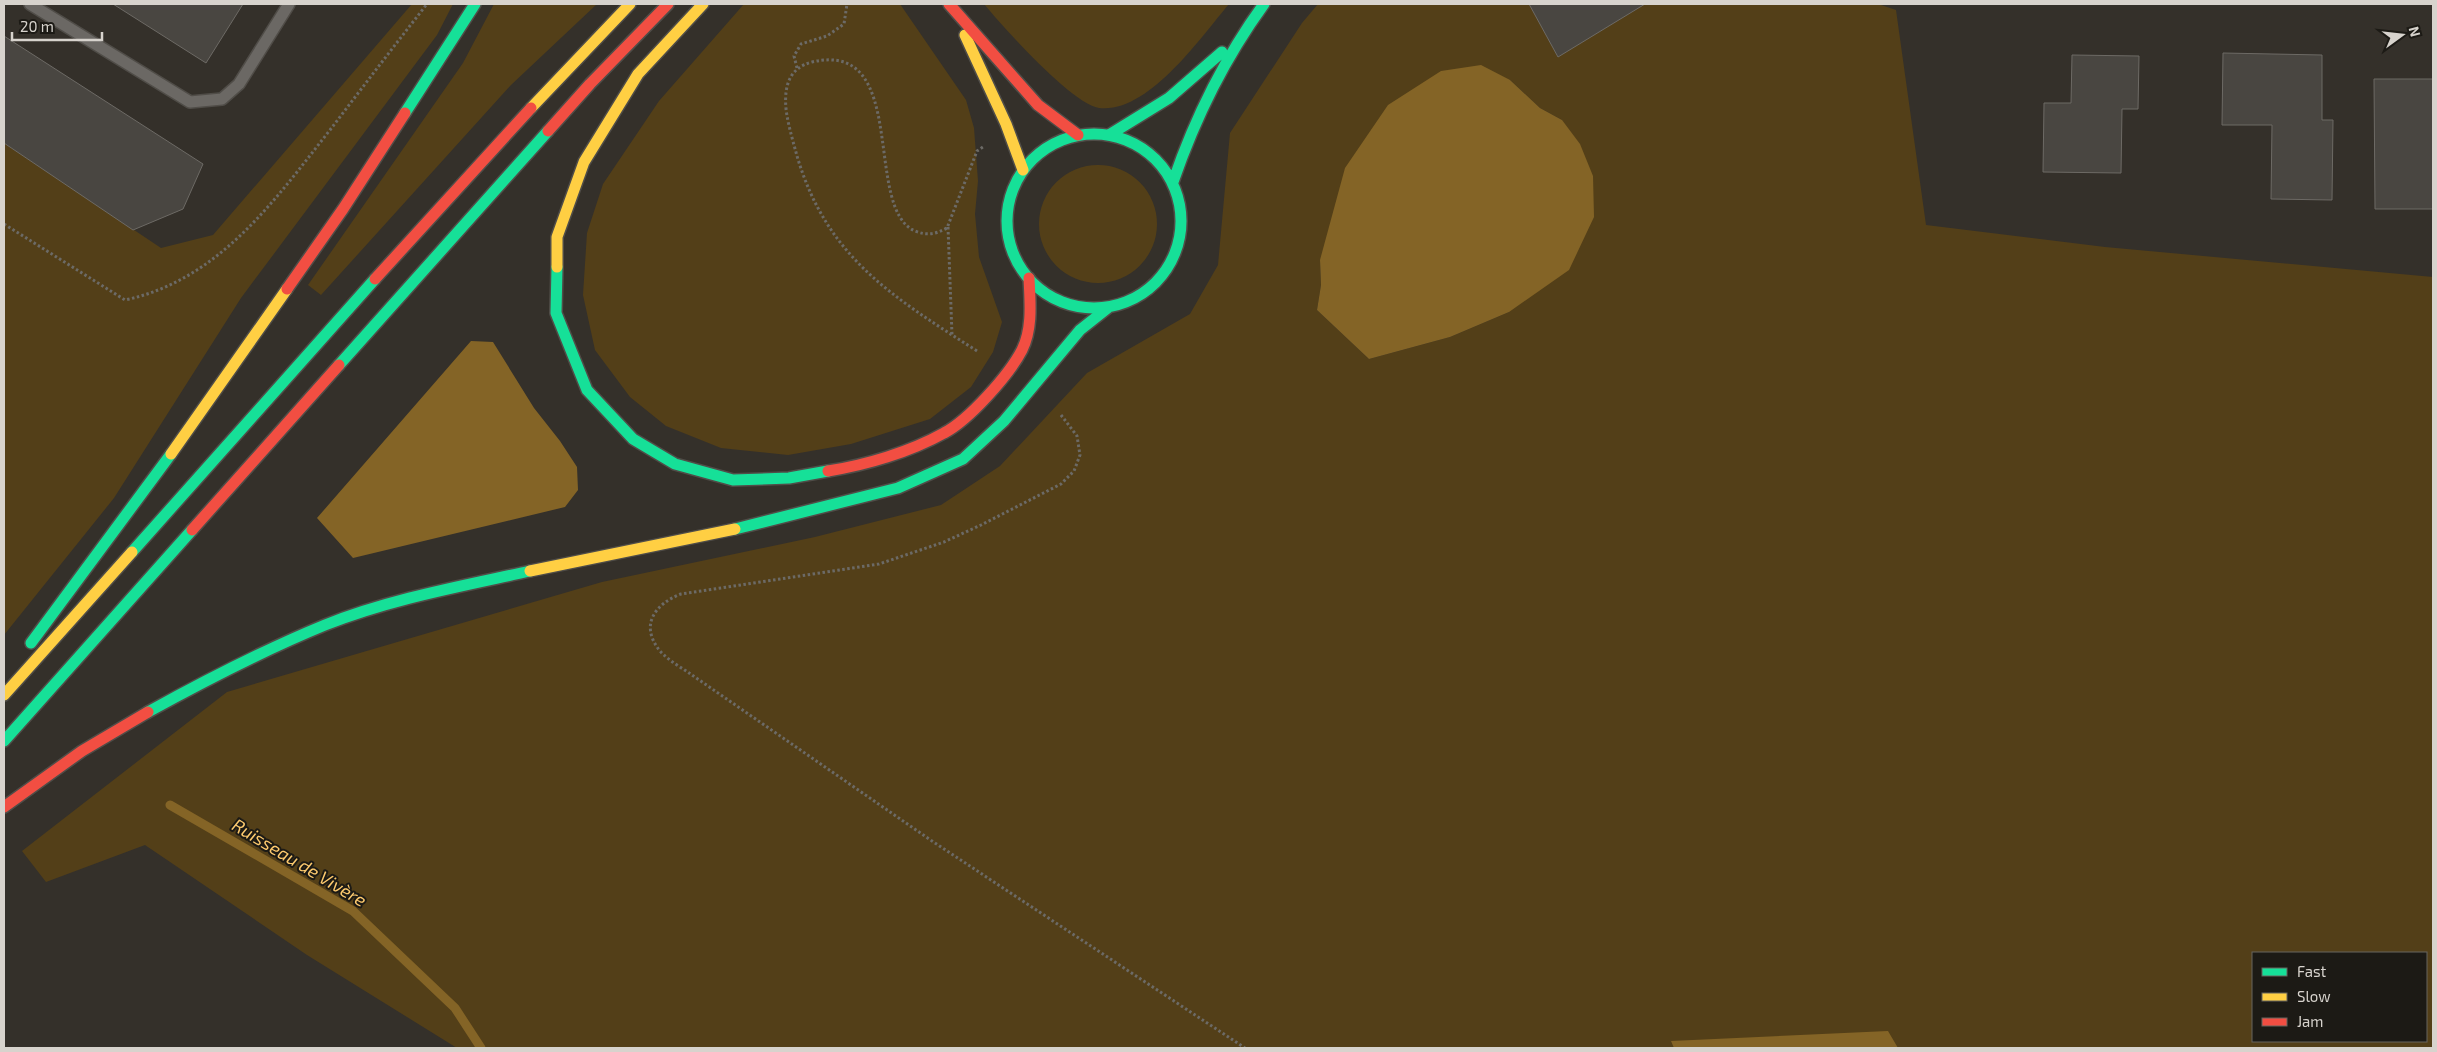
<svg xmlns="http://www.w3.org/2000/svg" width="2437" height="1052" viewBox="0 0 2437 1052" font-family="'Exo 2',sans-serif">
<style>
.green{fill:#533f18;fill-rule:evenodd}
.water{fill:#846426}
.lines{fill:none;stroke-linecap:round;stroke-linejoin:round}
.stream{stroke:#846426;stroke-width:9}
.building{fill:#494641;stroke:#6d6a65}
.lane-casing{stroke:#504d48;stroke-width:14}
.fast-casing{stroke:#504d48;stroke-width:14}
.slow-casing{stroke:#504d48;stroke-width:14}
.jam-casing{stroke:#504d48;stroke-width:14}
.path{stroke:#6c6a66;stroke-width:3;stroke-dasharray:2.5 2.5;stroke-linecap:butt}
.lane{stroke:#6b6864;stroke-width:11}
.fast{stroke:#16e098;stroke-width:11}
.slow{stroke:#ffcf43;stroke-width:11}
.jam{stroke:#f24e42;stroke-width:11}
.labels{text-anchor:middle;stroke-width:4;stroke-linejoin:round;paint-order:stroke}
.water-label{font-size:18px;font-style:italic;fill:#fdca6e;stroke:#1c1a15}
</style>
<rect width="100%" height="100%" fill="#34302a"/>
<path class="green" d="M412 4H453L437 35 241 298 114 498 4 635V143L161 248 213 235Z
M494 4H597L511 85 321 295 308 285 463 63Z
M744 4H900L966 100 974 128 978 181 975 214 979 257 1002 322 993 352 971 387 930 419 851 444 788 455 721 448 666 426 630 397 595 350 583 295 587 233 603 184 659 101Z
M984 4H1229C1201 37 1148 114 1099 108 1072 104 1003 27 984 4Z
M1318 4H1878L1896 10 1926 225 2105 247 2433 277V1048H457L307 955 145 845 46 882 22 851 227 692 602 582 815 537 941 505 1000 466 1087 373 1190 314 1218 265 1230 133 1302 23ZM1510 80 1540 108 1562 120 1509 312 1450 337 1369 359 1317 310 1321 285 1320 260ZM2253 953H2426V1041H2253Z
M1039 224a59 59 0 1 1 118 0a59 59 0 1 1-118 0Z"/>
<path class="water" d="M1481 65 1510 80 1540 108 1562 120 1580 144 1593 176 1594 217 1569 270 1509 312 1450 337 1369 359 1317 310 1321 285 1320 260 1345 168 1388 105 1441 71Z
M471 341 493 342 534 408 560 441 577 467 578 490 565 507 353 558 317 518Z
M1888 1031 1898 1048H1674L1671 1041Z"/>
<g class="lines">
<path class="stream" d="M170 805 353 911 455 1008 481 1048"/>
</g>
<path class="building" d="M113 4H243L206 63Z
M1529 4H1645L1558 57Z
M4 36 203 164 183 209 133 230 4 143Z
M2223 53 2322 55V120H2333L2332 200 2271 199 2272 125H2222Z
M2072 55 2139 56 2138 109H2122L2121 173 2043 172 2044 103H2071Z
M2374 79H2433V209H2375Z"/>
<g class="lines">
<defs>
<path id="lane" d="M30 4 190 102 222 99 239 84 289 4"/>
<path id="fast" d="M405 113 475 4
M1007 221a87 87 0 1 1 174 0a87 87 0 1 1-174 0Z
M1109 135 1169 98 1222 52
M1173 182C1195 118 1224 59 1264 4
M557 267 556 313 587 390 633 439 675 464 733 480 789 478 828 471
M339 365 548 131
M735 529 898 488 963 459 1004 421 1080 330 1109 307
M132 552 375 279
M31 643 171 454
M148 712C206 680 264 650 325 625 390 599 462 586 530 571
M4 741 192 530"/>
<path id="slow" d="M965 35 1006 124 1023 170
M531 108 630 4
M557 267V237L584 162 638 74 703 4
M171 454 287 289
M530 571 735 529
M4 695 132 552"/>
<path id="jam" d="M949 4 1038 105 1078 135
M548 131 590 84 668 4
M375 279 531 108
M287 289 343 209 405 113
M828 471C866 465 910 452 944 433 969 420 1009 375 1022 350 1033 328 1030 301 1029 278
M192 530 339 365
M4 807 82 751 148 712"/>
</defs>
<use href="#lane" class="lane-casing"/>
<use href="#fast" class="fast-casing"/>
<use href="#slow" class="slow-casing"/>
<use href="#jam" class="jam-casing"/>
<path class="path" d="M797 68 794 56 801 44 827 36 844 24 847 4
M4 224 125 300C219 280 274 201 330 130 362 88 394 46 427 4
M948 227 952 335
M977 351C893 297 827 258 797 156 793 141 788 125 786 109 784 86 789 68 812 62 911 39 862 208 915 231 927 236 936 234 947 228L977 151 983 147
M1061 415 1077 436 1080 455 1074 471 1061 484 981 525 944 542 879 564 681 594C655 604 639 625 660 651 669 661 682 668 692 675L932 841 1245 1048"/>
<use href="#lane" class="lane"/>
<use href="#fast" class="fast"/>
<use href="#slow" class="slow"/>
<use href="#jam" class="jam"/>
</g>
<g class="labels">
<g class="water-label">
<text transform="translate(299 863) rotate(31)" y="6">Ruisseau de Vivère</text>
</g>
</g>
<rect width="2437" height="1052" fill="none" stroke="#d7d3cd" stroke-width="10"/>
<rect x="2252" y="952" width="175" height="90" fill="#1c1a15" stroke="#67645f"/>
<rect x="2262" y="968" width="25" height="8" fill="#16e098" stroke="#67645f"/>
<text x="2297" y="977" font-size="15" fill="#d7d3cd">Fast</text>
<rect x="2262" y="993" width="25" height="8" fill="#ffcf43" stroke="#67645f"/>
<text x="2297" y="1002" font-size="15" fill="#d7d3cd">Slow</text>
<rect x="2262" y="1018" width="25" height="8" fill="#f24e42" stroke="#67645f"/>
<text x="2297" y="1027" font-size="15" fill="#d7d3cd">Jam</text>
<g transform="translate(2402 35) rotate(75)" stroke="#1c1a15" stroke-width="4" paint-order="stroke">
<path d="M0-4L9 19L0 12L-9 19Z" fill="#d7d3cd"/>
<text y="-8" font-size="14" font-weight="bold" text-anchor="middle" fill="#d7d3cd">N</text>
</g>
<path d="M12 32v8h90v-8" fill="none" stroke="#d7d3cd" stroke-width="2.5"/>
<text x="20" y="32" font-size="15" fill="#d7d3cd" stroke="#1c1a15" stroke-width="4" paint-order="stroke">20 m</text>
</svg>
